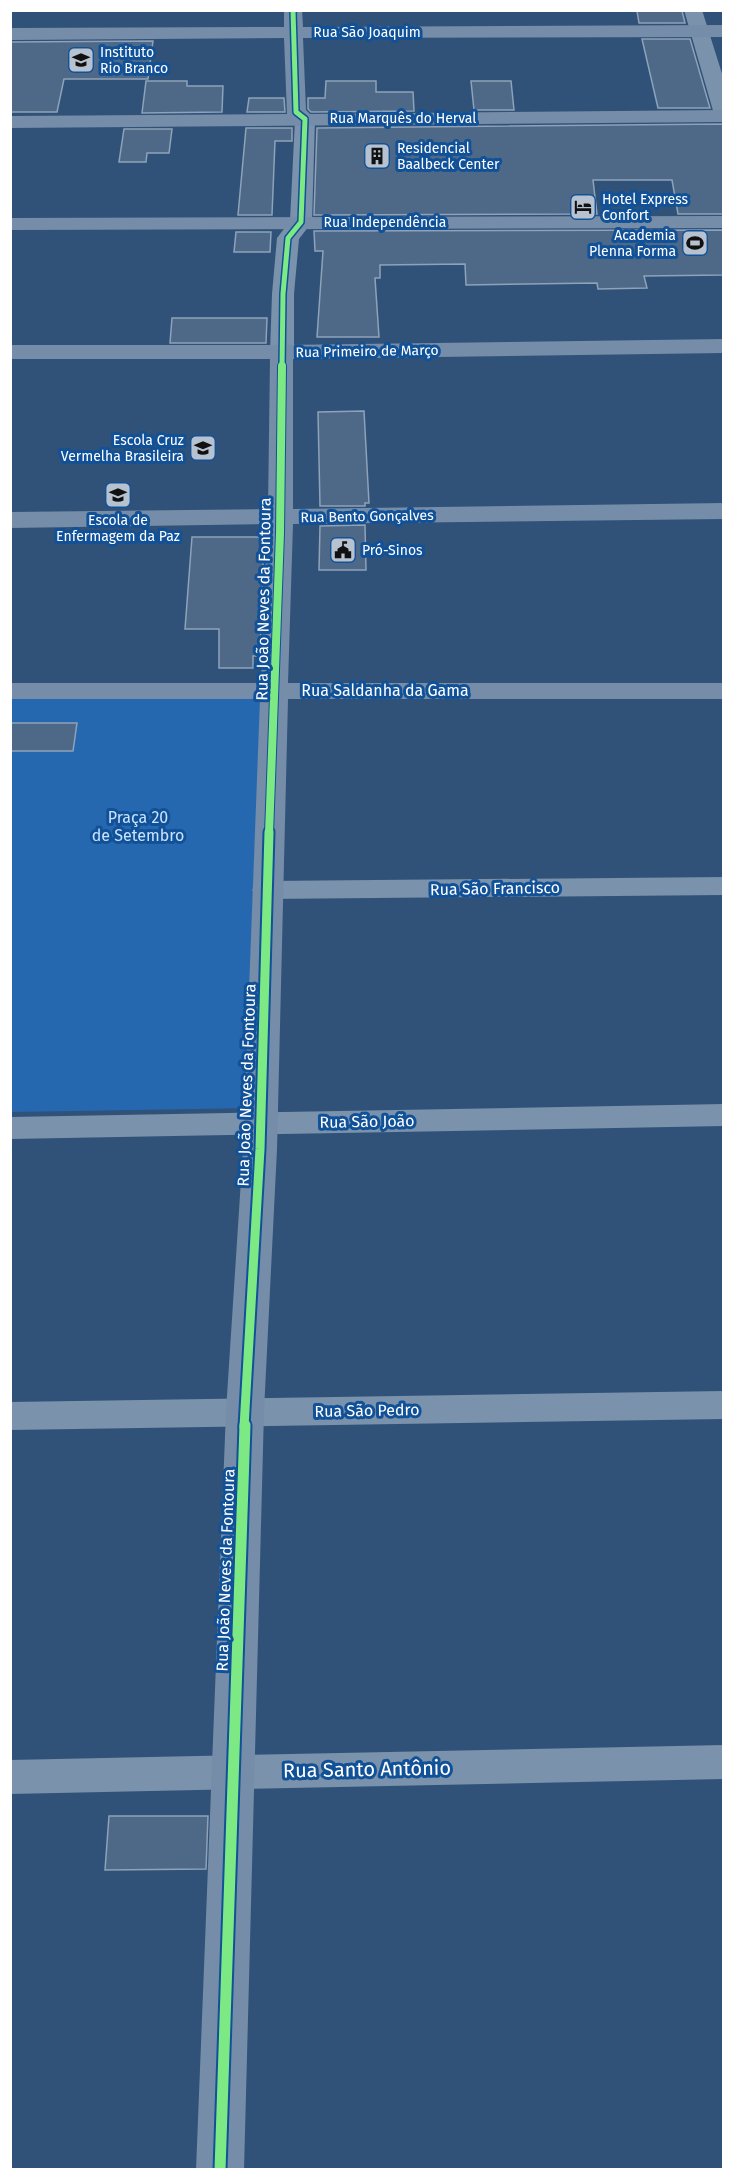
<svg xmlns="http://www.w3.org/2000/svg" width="734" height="2180" viewBox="0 0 734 2180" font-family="'Fira Sans',sans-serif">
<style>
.green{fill:#2668af}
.building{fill:#4e6988;stroke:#8ea2b9;stroke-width:1.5}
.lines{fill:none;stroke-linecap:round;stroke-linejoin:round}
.street{fill:#7a92ab;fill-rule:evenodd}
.secondary{fill:#758da8;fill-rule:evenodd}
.cycleway-far3-casing{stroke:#115198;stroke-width:8}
.cycleway-far2-casing{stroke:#115198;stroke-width:10}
.cycleway-far1-casing{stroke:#115198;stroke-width:13}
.cycleway-casing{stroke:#115198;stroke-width:15}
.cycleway-far3{stroke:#7ce984;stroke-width:5}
.cycleway-far2{stroke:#7ce984;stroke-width:8}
.cycleway-far1{stroke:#7ce984;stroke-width:9}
.cycleway{stroke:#7ce984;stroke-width:11}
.labels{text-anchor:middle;stroke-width:6;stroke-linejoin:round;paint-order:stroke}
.far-street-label{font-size:14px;fill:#fff;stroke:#115198}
.far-poi-label{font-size:14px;fill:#fff;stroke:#115198;text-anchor:start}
.street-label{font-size:16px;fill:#fff;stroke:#115198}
.park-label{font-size:16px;fill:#cae3fe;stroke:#115198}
.near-street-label{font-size:20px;fill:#fff;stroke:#115198}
</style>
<rect width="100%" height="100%" fill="#305279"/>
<path class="green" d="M270 698 254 1108 11 1112 10 699Z"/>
<path class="building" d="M637 11H682L685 23H639Z
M642 39H690L710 108H658Z
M153 41 148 79H64L57 112H10V42Z
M146 81H187V86H223L222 112 142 113Z
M326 81H376V92H413L414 111 311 112 308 109V98H325Z
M471 81H511L514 110H474Z
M249 98H284L285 112H247Z
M723 124V214H678L672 180H593L597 214 314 215 317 128Z
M246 128H292V141H275L272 215H238Z
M124 129H172L169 153H147L146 162H119Z
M723 230V275L644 276 647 288 598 289 597 283 466 285 465 264 380 265V278H375L379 337H317L323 251H315L314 231Z
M236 232H271L270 252H234Z
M172 318H267L266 343H170Z
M364 411 369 503H365V506H320L318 412Z
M365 525 366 570H319L320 526Z
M192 537H264L260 656H253V668H219V629H185Z
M10 723H77L73 751H10Z
M109 1816H208L206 1869 105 1870Z"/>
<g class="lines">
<path class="street" d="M684 10H702L724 80V120L717 118 714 114Z
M305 113 312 115 315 119 312 222 299 239 294 294V352L290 357 282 359 274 357 270 352 272 294 277 238 290 221 295 119 298 115Z
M724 877V895L267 899 256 896 252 890 256 884 267 881Z
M724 1104V1126L10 1139V1117Z
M724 1391V1419L10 1430V1402Z
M724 1745V1779L10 1794V1760Z"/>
<path class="secondary" d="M284 10H302L303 27 724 25V37L303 38 306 110 310 114 724 110V122L10 128V116L287 114 284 38 10 40V28L284 27Z
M724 216V228L10 230V218Z
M724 339V353L293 359V509L724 503V519L293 524 288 683H724V699H288L277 1149 264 1411 244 2170H196L226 1411 243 1149 260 699H10V683H261L267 524 10 528V512L268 509 270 359H10V345H282Z"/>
<defs>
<path id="cycleway-far3" d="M282 368 283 294 288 238 301 222 305 119 296 112 293 10"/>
<path id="cycleway-far2" d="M269 834 280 533 282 366"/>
<path id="cycleway-far1" d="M244 1427 260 1149 269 832"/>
<path id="cycleway" d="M220 2170 245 1425"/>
</defs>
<use href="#cycleway-far3" class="cycleway-far3-casing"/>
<use href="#cycleway-far2" class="cycleway-far2-casing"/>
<use href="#cycleway-far1" class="cycleway-far1-casing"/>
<use href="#cycleway" class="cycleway-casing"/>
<use href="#cycleway-far3" class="cycleway-far3"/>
<use href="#cycleway-far2" class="cycleway-far2"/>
<use href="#cycleway-far1" class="cycleway-far1"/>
<use href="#cycleway" class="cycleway"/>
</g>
<defs>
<symbol id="school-square" viewBox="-11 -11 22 22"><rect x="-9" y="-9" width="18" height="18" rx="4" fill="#b7c2d0" stroke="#115198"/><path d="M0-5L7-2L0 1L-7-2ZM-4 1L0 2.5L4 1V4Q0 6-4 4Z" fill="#111"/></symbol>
<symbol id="building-square" viewBox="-11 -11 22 22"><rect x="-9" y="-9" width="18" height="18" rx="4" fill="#b7c2d0" stroke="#115198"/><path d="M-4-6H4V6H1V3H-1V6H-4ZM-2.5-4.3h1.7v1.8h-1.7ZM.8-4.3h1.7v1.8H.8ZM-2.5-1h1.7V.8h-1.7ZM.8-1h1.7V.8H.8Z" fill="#111"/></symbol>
<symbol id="hotel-square" viewBox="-11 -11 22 22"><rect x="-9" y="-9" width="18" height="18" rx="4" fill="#b7c2d0" stroke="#115198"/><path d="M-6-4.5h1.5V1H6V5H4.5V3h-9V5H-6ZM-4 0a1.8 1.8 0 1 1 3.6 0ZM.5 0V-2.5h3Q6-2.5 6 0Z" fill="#111"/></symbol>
<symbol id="stadium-square" viewBox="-11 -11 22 22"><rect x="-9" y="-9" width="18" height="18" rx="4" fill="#b7c2d0" stroke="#115198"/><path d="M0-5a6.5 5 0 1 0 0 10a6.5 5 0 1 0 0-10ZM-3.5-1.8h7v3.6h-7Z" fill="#111"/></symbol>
<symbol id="civic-square" viewBox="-11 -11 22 22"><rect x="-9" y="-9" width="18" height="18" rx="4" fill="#b7c2d0" stroke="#115198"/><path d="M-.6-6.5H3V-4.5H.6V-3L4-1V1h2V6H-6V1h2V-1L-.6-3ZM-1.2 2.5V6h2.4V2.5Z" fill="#111"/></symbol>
</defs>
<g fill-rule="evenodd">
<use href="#school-square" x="66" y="45" width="30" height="30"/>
<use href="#building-square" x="362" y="141" width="30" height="30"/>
<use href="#hotel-square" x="568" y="192" width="30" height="30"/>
<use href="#stadium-square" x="680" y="228" width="30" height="30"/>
<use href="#school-square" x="188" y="433" width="30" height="30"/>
<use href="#school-square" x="103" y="480" width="30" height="30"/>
<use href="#civic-square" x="328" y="535" width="30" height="30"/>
</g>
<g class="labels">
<g class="far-street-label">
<text x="367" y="37">Rua São Joaquim</text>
<text x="403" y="123">Rua Marquês do Herval</text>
<text x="385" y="227">Rua Independência</text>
<text transform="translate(367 351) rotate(-1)" y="5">Rua Primeiro de Março</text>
<text transform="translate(367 516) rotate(-1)" y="5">Rua Bento Gonçalves</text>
</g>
<g class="far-poi-label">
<text x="100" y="57">Instituto<tspan x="100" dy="16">Rio Branco</tspan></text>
<text x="397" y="153">Residencial<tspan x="397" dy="16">Baalbeck Center</tspan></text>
<text x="602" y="204">Hotel Express<tspan x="602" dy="16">Confort</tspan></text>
<text x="676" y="240" text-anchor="end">Academia<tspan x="676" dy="16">Plenna Forma</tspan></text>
<text x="184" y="445" text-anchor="end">Escola Cruz<tspan x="184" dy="16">Vermelha Brasileira</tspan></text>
<text x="118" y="525" text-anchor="middle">Escola de<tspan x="118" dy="16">Enfermagem da Paz</tspan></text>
<text x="362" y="555">Pró-Sinos</text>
</g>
<g class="street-label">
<text transform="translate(263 599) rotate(-89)" y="6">Rua João Neves da Fontoura</text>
<text x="385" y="696">Rua Saldanha da Gama</text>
<text transform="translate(495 888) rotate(-1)" y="6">Rua São Francisco</text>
<text transform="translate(246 1085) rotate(-88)" y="6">Rua João Neves da Fontoura</text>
<text transform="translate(367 1121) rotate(-1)" y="6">Rua São João</text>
<text transform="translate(367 1410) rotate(-1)" y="6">Rua São Pedro</text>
<text transform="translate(225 1570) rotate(-88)" y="6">Rua João Neves da Fontoura</text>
</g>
<g class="park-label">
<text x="138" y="823">Praça 20<tspan x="138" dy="18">de Setembro</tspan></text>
</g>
<g class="near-street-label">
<text transform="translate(367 1769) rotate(-1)" y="7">Rua Santo Antônio</text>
</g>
</g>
<rect width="734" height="2180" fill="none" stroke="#ffffff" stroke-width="24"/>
</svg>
